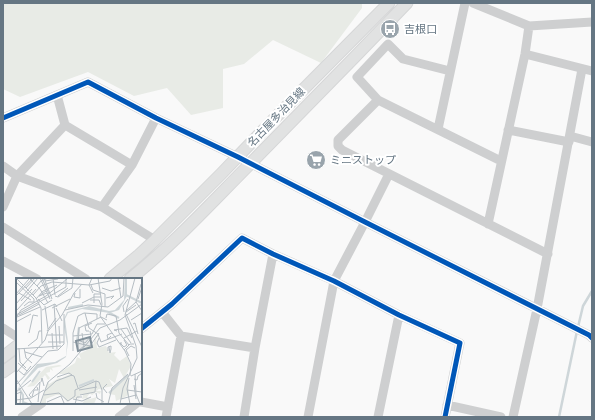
<svg xmlns="http://www.w3.org/2000/svg" width="595" height="420" viewBox="0 0 595 420" font-family="Rubik,'Noto Sans JP',sans-serif">
<style>
.green{fill:#e8ebe6}
.lines{fill:none;stroke-linecap:round;stroke-linejoin:round}
.stream{stroke:#ced6d9;stroke-width:2.5}
.major-casing{stroke:#d5d6d7;stroke-width:13}
.minor{stroke:#cecfd0;stroke-width:9}
.major{stroke:#e1e2e2;stroke-width:11}
.cycleway-casing{stroke:#fff;stroke-width:8}
.cycleway{stroke:#0057b8;stroke-width:5}
.labels{text-anchor:middle;stroke-width:4;stroke-linejoin:round;paint-order:stroke}
.poi-label{font-size:11px;fill:#657683;stroke:#fff;text-anchor:start}
.street-label{font-size:11px;fill:#657683;stroke:#fff}
.inset-river{fill:none;stroke:#ced6d9;stroke-width:2}
.inset-road{fill:none;stroke:#b5bdc3;stroke-width:1}
.view{fill:#84929c;fill-opacity:0.15;stroke:#84929c;stroke-width:2}
.inset-edge{fill:none;stroke:#657683;stroke-width:2}
</style>
<rect width="100%" height="100%" fill="#f9f9f9"/>
<path class="green" d="M3 3H362V8L321 63 273 40 244 64 223 69V108L191 115 167 88 134 96 88 72 20 97 3 89Z"/>
<g class="lines">
<path class="stream" d="M578 327 583 306 592 291
M559 417 577 331"/>
<defs>
<path id="major" d="M110 279 139 255 155 240 221 174 274 119 389 3
M130 279C174 244 211 203 250 164 303 110 355 57 407 3
M3 357 17 346
M3 372 17 362"/>
</defs>
<use href="#major" class="major-casing"/>
<path class="minor" d="M473 3 529 26 592 22
M525 54 592 71
M57 95 65 125 132 165
M378 100 357 77 388 44 403 59 450 71
M3 118 88 82 156 118 238 157 365 222 583 332 589 335 592 338
M438 129 465 3
M508 130 569 142
M570 136 592 142
M501 161 378 100 338 140V146L342 150 548 254
M3 166 17 176 102 207 155 240
M3 207 17 176 65 125
M102 207 132 165 156 118
M488 224 525 54 529 26
M3 227 86 279
M3 261 37 279
M162 312 181 336
M3 328 17 337
M141 329 172 304 242 238 273 254 334 281 399 315 460 343 445 417
M141 402 168 407
M447 405 501 417
M22 417 42 403
M119 417 137 403
M166 417 181 336 255 348
M244 417 255 348 273 254
M308 417 334 281 365 222 389 174
M378 417 399 315
M513 417 537 309 582 69"/>
<use href="#major" class="major"/>
<defs>
<path id="cycleway" d="M3 118 88 82 156 118 238 157 365 222 583 332 589 335 592 338
M141 329 172 304 242 238 273 254 334 281 399 315 460 343 445 417"/>
</defs>
<use href="#cycleway" class="cycleway-casing"/>
<use href="#cycleway" class="cycleway"/>
</g>
<defs>
<symbol id="bus-disc" viewBox="-11 -11 22 22"><circle r="9.5" fill="#99a4ac" stroke="#fff"/><path d="M-5-6H5V4H4V6H2V4H-2V6H-4V4H-5ZM-3.5-4V0h7V-4ZM-3.5 1.2v1.5H-2V1.2ZM2 1.2v1.5H3.5V1.2Z" fill="#fff"/></symbol>
<symbol id="supermarket-disc" viewBox="-11 -11 22 22"><circle r="9.5" fill="#99a4ac" stroke="#fff"/><path d="M-6-5.5h2.5l.6 2H6L4.5 2H-2.5L-4.4-4H-6ZM-1.5 3.2a1.3 1.3 0 1 0 .1 0ZM3 3.2a1.3 1.3 0 1 0 .1 0Z" fill="#fff"/></symbol>
</defs>
<g fill-rule="evenodd">
<use href="#bus-disc" x="379" y="18" width="22" height="22"/>
<use href="#supermarket-disc" x="305" y="149" width="22" height="22"/>
</g>
<g class="labels">
<g class="poi-label">
<text x="404" y="33">吉根口</text>
<text x="330" y="164">ミニストップ</text>
</g>
<g class="street-label">
<text transform="translate(276 117) rotate(-46)" y="4">名古屋多治見線</text>
</g>
</g>
<g transform="translate(16 278)">
<rect width="126" height="126" fill="#f9f9f9"/>
<path d="M80 58H83L80 60 81 70 90 68 93 75 100 74 98 77 104 83 111 78 115 88 108 100 103 91 99 105 93 101 97 108 87 110 89 112 83 111 80 113H85L84 116 80 114 76 117 74 115 71 119 74 121 81 119 78 126H66L70 120 66 121 67 117 71 116 64 117 63 121 61 119 60 121 58 120 51 124 46 117H40L30 121V126L25 125 32 103 33 106 43 100 38 99 46 100 54 96H41L59 85 61 79 65 81 63 76 71 72 68 71 71 68 77 67ZM43 87 46 88 36 90 37 93 34 91V94L30 95 34 100 32 102 29 97 18 108 11 109 30 89ZM112 97 113 117 100 123 99 117 93 116 95 112Z" fill="#e8ebe6"/>
<path d="M109 0H111V18L103 32 94 35 66 31 52 35 49 41 52 64 50 79 41 85 22 90 0 113 21 86 39 84 50 78 51 65 48 49V41L51 34 73 28 93 33 99 32 108 22Z" fill="#ced6d9"/>
<path class="inset-river" d="M110 17 126 25M52 30 67 27M92 34 103 40M61 63 63 49M16 104 24 93M63 108 78 102M3 110 7 117V124L12 126M93 115 112 97"/>
<path class="inset-road" d="M0 0 20 20 25 30 26 65M24 0 34 21M26 0 33 16M28 0 36 21M37 0 39 17M76 0 73 7 77 15M82 0 86 26 84 38 109 73 115 86 114 98M102 0 105 20M14 1 24 11 32 25M29 3 42 1M0 4 18 21V24H13L8 28M125 6 120 24 126 33M75 7 77 12 89 16V29M21 8 25 3 32 0M10 10 19 0M86 10 95 13 105 10M30 13 23 18 31 15M3 15 15 22M59 15 58 19 64 20V11M0 16 13 1M17 17 25 8 36 4 73 7 94 3 96 0M0 18 17 0M39 18 42 19 56 10 57 0H51M42 18 52 10M90 20 98 18 95 21M20 21 27 13 41 7M22 21 28 27 36 22M122 21 126 9M74 22H83L85 27M5 23 16 11M66 25 78 19V16H84M78 25V19H85M0 26 22 0M38 26 41 71M29 28 32 51M36 30 54 21M40 30 46 43M1 32 20 11M26 32 39 26 41 29M49 32 72 27 92 29 107 18 108 0M110 33 120 24M108 34 107 28 112 21M110 34 120 27M69 35 73 50 82 56 85 64 106 56M110 36 126 69M0 37 50 9V0M3 37 23 26M1 39 24 29M0 40 5 32 30 18 51 1M90 40 91 36 100 38 103 55 113 67M115 42 126 35M0 44 15 36M117 46 119 45 122 56M43 48 44 66M105 51 115 65M31 53 40 40M73 53H70L69 48 76 45M101 53 98 52 111 50 116 60M13 55 17 37 22 38M36 55 37 71M31 57H47M57 58 76 56 81 46H89M95 58 92 61 91 57 96 55M83 60 81 65 83 69 100 62M108 60 121 53M62 62 69 65 75 58 74 53M32 64H48M57 64 74 68 83 55M106 65H104L108 69 111 67 108 62M12 68 21 61 23 53H26M3 70 4 84 10 90M8 70 10 80 16 85M0 71 45 68M62 71 63 50 85 39 91 42M108 72 114 66H118M57 73V55L62 38 68 35 81 36V41M62 73 68 68 66 55M92 73V69L95 68V71L94 75 93 69M9 74 26 79M113 78 110 72 115 68 119 70M2 85 11 93M2 92 8 97 15 88M0 95 29 62 32 53 46 37 58 15 66 6M119 96 120 116 124 126M55 97 58 98 62 110M115 98 126 93M41 99 53 95 56 97M113 100 111 111 114 126M0 101 16 126M118 101 121 102 122 98 126 95M80 103 83 104 86 112V126M25 104 26 100 28 108M91 106 87 110 91 115M0 107 32 73 42 72 48 66V36M118 107 120 121M63 112 81 109M111 112 126 114M29 113 40 103 56 97M0 114 15 102M80 115 81 120 88 124M0 116 5 114 4 126M28 117 43 115 52 123 59 118V112L80 103M64 117 79 114 80 103M15 119 13 117 24 104M16 119 18 112H22L21 109M57 121 66 123 75 119M105 121 120 117M0 122 15 120 28 112M22 124 24 104M31 124 45 118 48 125M24 126 32 104 54 86 84 50 104 42 126 26M59 126 61 119H66M92 126 96 110 112 96M104 126 107 110 121 80 120 68 109 37 119 0"/>
<path class="view" d="M74 59 76 69 62 73 60 63Z"/>
<rect width="126" height="126" class="inset-edge"/>
</g>
<rect width="595" height="420" fill="none" stroke="#657683" stroke-width="8"/>
</svg>
